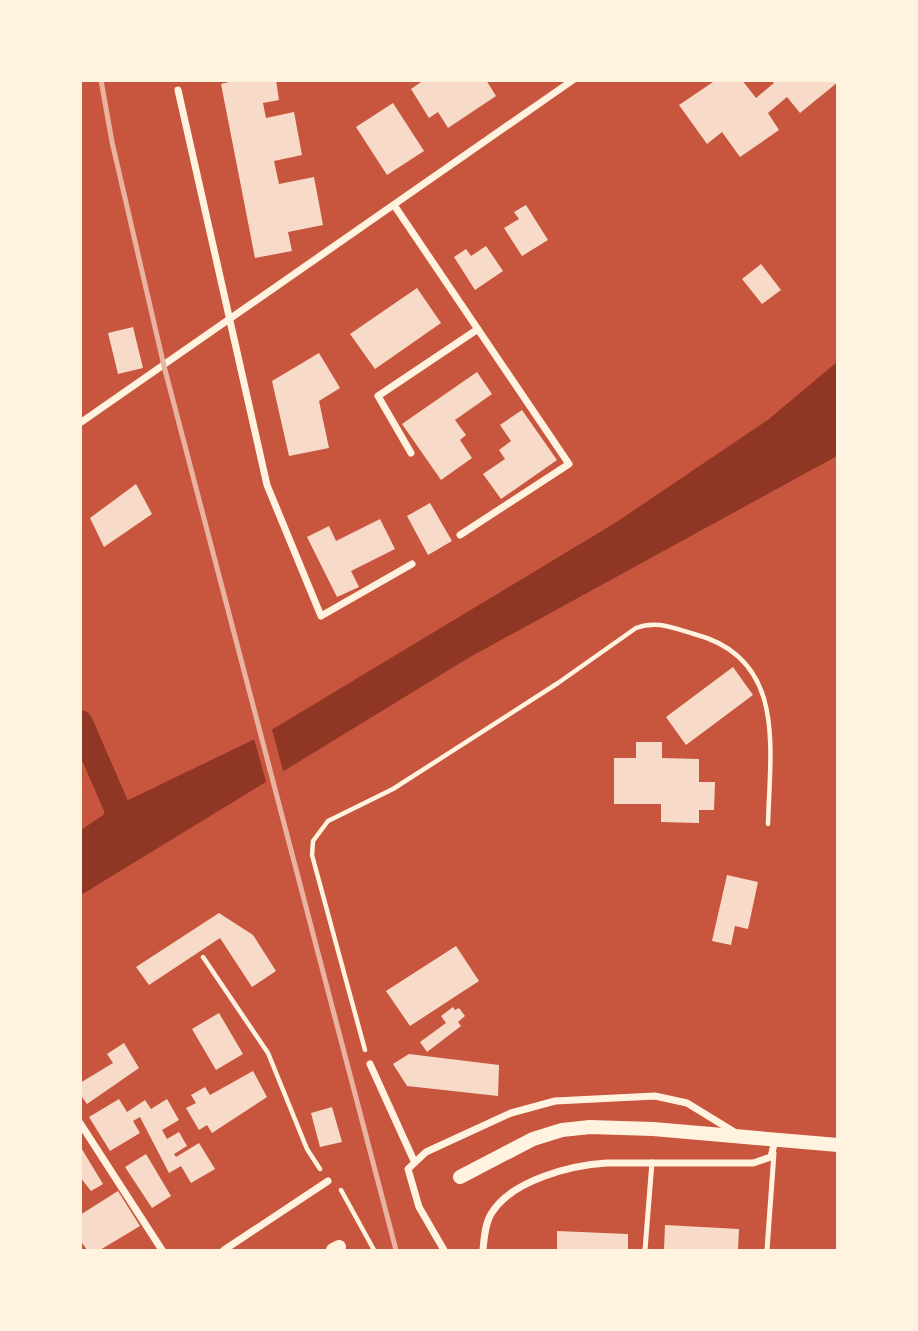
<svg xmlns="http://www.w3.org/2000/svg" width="918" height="1331" viewBox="0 0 918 1331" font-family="Commissioner,sans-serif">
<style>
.water{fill:#8f3625}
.pier{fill:#c8553d}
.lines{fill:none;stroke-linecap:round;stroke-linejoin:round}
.canal{stroke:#8f3625;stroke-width:26}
.building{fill:#f7dbc8}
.path{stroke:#fff3e0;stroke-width:4.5}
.service{stroke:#fff3e0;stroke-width:5}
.minor{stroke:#fff3e0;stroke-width:7}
.secondary{stroke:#fff3e0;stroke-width:14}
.rail{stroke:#e9b49f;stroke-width:5}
</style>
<rect width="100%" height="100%" fill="#c8553d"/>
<path class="water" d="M837 362V456L470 657 81 895V830L116 806 263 735 615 523 769 419Z"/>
<path class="pier" d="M271 726 284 774 267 785 253 735Z"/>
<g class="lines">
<path class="canal" d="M80 723 116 806 124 838"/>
</g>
<path class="building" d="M237 80H276L279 100 263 103 266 118 294 112 302 155 274 161 279 184 314 177 323 225 288 232 292 251 255 258 221 84Z
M424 80H486L496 96 448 128 438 112 429 118 411 89Z
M716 80H742L756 98 774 83 772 80 838 82 800 113 787 97 768 113 779 130 740 157 722 132 707 144 679 105Z
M393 103 424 151 387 175 356 127Z
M526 205 548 240 522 256 504 228 519 219 514 212Z
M486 246 503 271 475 290 454 257 466 249 471 256Z
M761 264 781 290 762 304 742 279Z
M417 288 441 323 375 369 350 334Z
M133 327 143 368 118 374 108 333Z
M319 353 340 388 319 401 329 448 289 456 272 381Z
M477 372 492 394 455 420 466 435 460 440 472 458 441 480 402 424Z
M522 410 557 460 501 499 483 474 505 459 499 450 511 441 500 425Z
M136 484 152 514 104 547 90 518Z
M430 503 452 541 428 555 407 516Z
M380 519 395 549 351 571 359 587 337 597 307 537 329 526 336 541Z
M733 667 753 695 686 745 666 717Z
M636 742H662V758L699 759V782H715L714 810H699V823L661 822V804H614V758H636Z
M727 875 758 882 748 929 735 926 731 945 712 941Z
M219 913 253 935 276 971 252 987 220 938 149 985 136 967Z
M456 946 479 981 410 1026 386 991Z
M453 1007 455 1010 459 1008 465 1016 458 1022 461 1026 427 1052 420 1042 446 1023 441 1016Z
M219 1013 243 1054 216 1070 192 1029Z
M124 1043 139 1068 87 1104 80 1094V1083L113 1063 107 1054Z
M409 1054 499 1065 498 1096 407 1086 393 1064Z
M253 1071 267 1097 212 1133 207 1125 199 1130 186 1108 196 1103 191 1095 205 1087 210 1095Z
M119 1099 127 1112 145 1100 151 1109 167 1099 179 1120 162 1130 167 1139 179 1132 187 1146 174 1154 176 1157 199 1143 215 1169 191 1183 181 1166 169 1173 140 1117 133 1121 140 1133 110 1151 89 1117Z
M332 1107 342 1142 320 1147 311 1113Z
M80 1146 103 1184 91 1191 80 1177Z
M146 1154 171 1196 152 1208 125 1167Z
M118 1191 140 1226 100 1250H87L80 1240V1215Z
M665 1225 739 1229 738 1250H664Z
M557 1231 628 1234V1250H557Z"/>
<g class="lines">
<path class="path" d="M203 957 268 1053 307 1149 320 1169
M365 1050 312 855 313 841 328 821 393 789 558 683 636 628C657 620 673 628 694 634 787 658 770 748 768 824
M341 1190 374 1250"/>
<path class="service" d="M645 1250 652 1162
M767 1250 774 1153"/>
<path class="minor" d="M178 90 267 485 321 616 412 564
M394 205 569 464 460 535
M80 423 573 80
M411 453 378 396 478 329
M370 1064 414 1161
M80 1123 162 1250
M224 1250 328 1181
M444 1250 419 1207 408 1169 426 1152 511 1113 555 1101 655 1096 687 1103 736 1133
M483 1250C484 1239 485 1224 491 1214 511 1180 572 1165 607 1163H753L771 1157 775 1140"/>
<path class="secondary" d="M460 1177 533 1139 562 1130 590 1127 653 1129 838 1145
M333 1250 339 1247"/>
<path class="rail" d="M101 80 112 142 164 366 396 1250"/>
</g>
<rect width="918" height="1331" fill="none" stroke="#fff3e0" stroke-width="164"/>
</svg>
